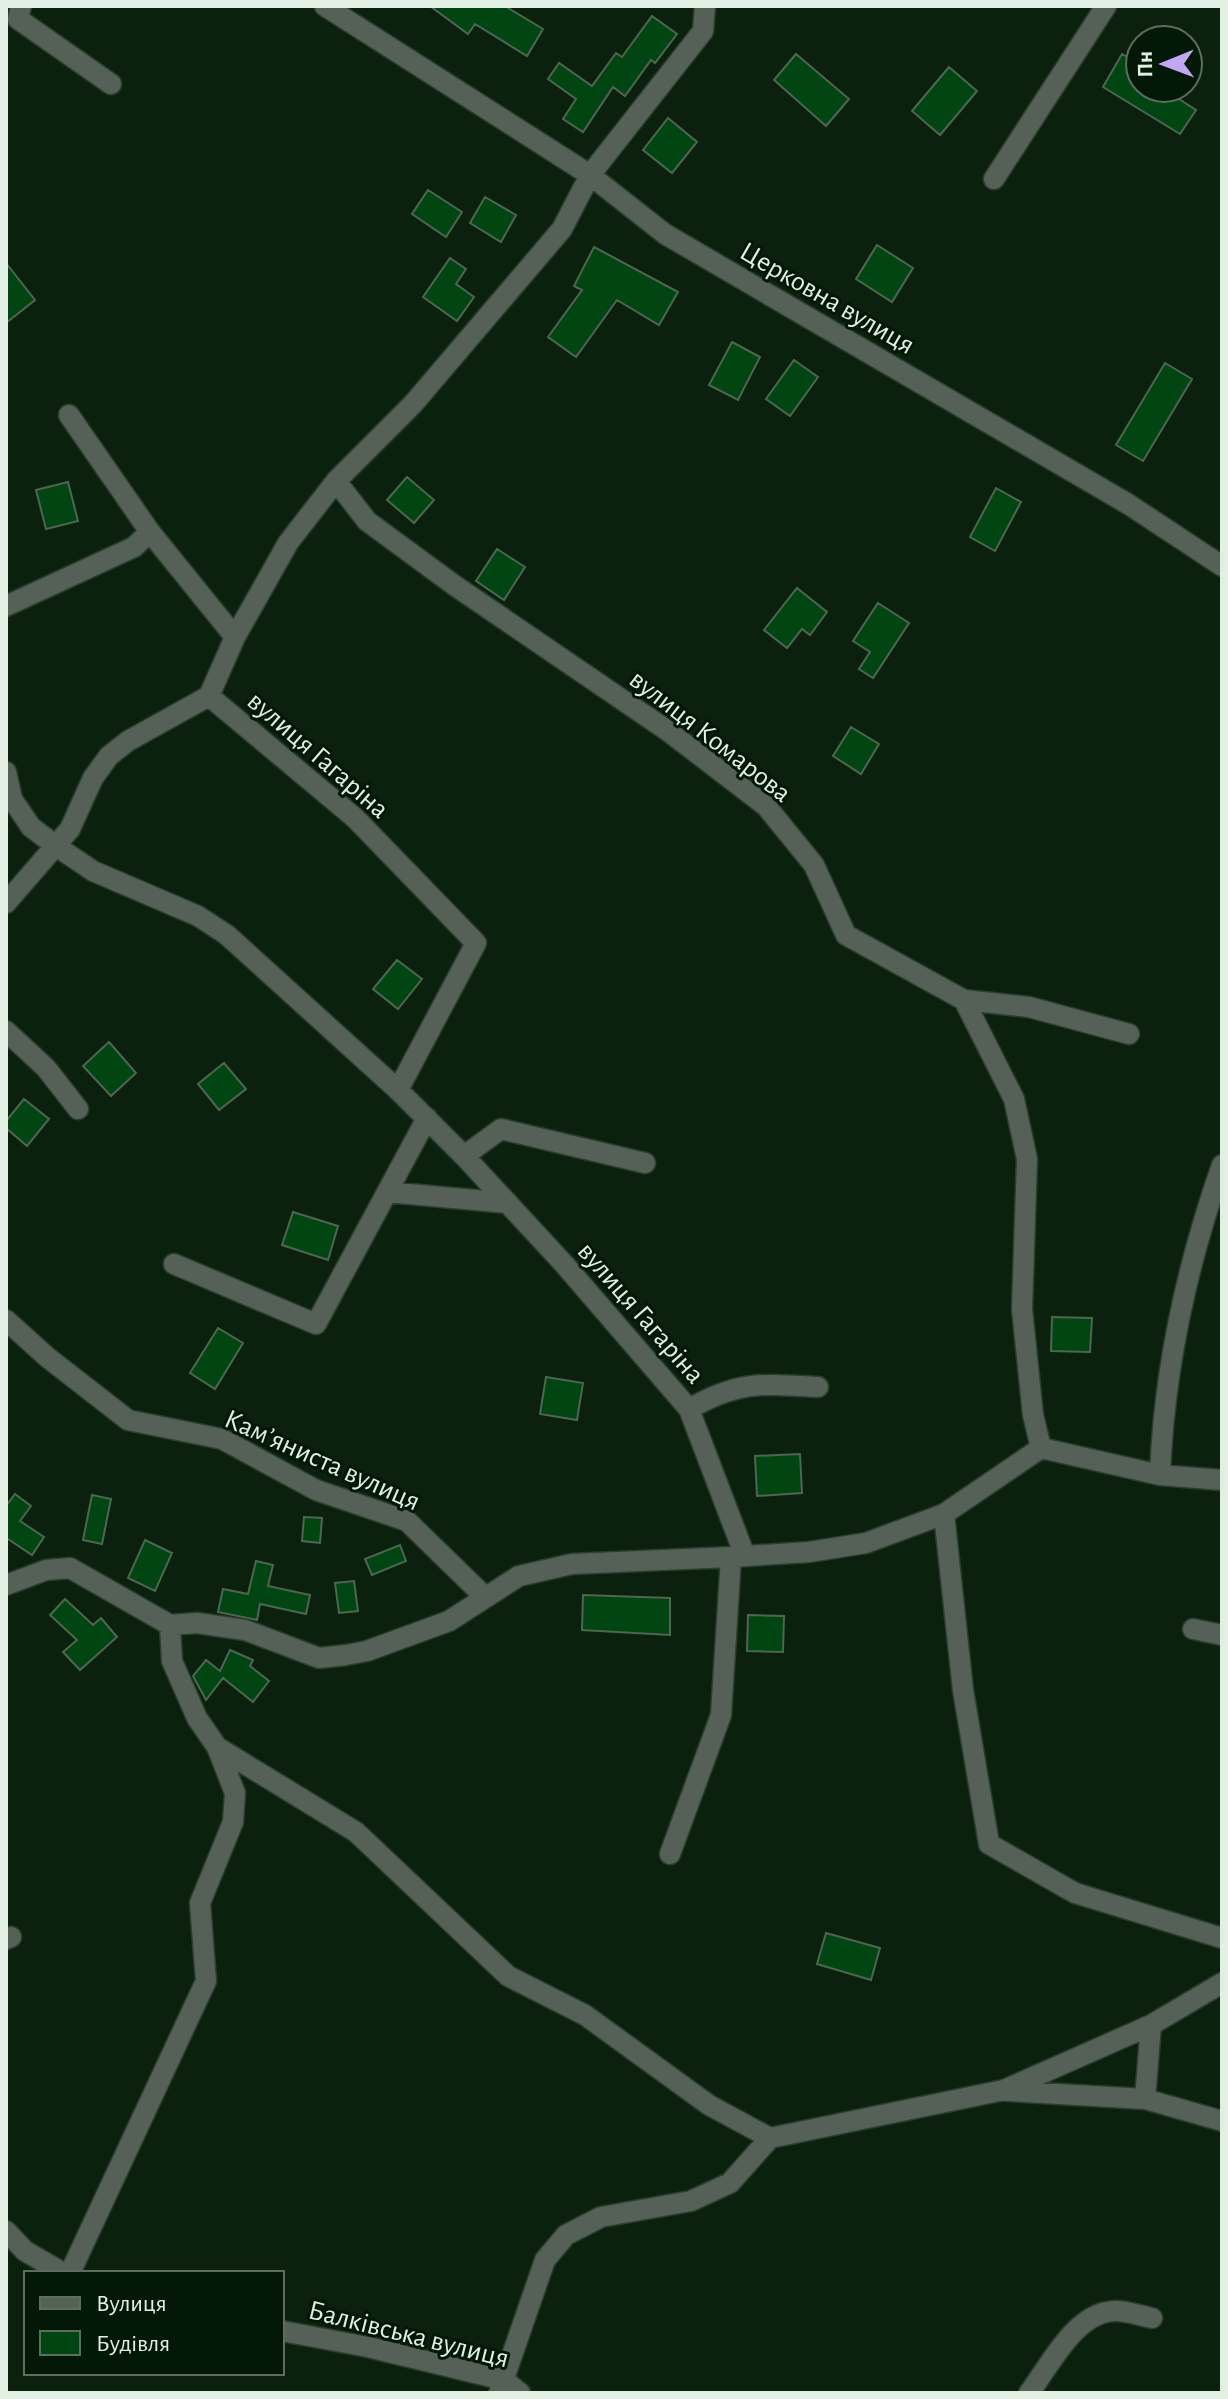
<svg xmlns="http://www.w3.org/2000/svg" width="1228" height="2399" viewBox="0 0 1228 2399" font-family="'Alegreya Sans',sans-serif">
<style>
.building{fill:#004512;stroke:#4e6650;stroke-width:2}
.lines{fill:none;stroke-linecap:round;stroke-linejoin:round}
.minor-casing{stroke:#293e2c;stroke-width:23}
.minor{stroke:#556056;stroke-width:20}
.labels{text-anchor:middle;stroke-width:6;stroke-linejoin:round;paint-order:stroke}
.street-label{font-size:28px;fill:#e2f0e3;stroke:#031806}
</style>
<rect width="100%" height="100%" fill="#0b210e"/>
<path class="building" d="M430 6H505L543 29 527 56 475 24 468 34Z
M652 16 677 34 655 63 651 60 625 96 613 87 583 132 563 119 576 99 548 79 559 63 592 86 616 53 622 57Z
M796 54 849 99 826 126 774 80Z
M1122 54 1140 64V88H1162L1196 110 1180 134 1103 87Z
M949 67 977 91 940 135 912 111Z
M668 118 697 142 672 173 643 150Z
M428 190 462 212 446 237 412 214Z
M485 197 516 215 501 242 470 223Z
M877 245 913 268 892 302 856 279Z
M594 247 678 292 659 325 617 300 576 357 548 337 582 290 574 286Z
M450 258 466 269 456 284 474 297 457 321 423 297Z
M6 263 35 300 6 323Z
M732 342 760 357 738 400 709 385Z
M794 360 818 377 790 416 766 399Z
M1165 363 1192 379 1143 461 1116 445Z
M407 477 434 500 414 523 387 500Z
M68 482 78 521 46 529 36 490Z
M996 488 1021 502 995 551 970 537Z
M497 549 525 567 504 600 476 581Z
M797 588 827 612 810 635 802 629 787 648 764 630Z
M878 603 909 623 873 678 859 669 870 652 853 641Z
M851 727 879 744 861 774 833 756Z
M397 960 422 979 398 1009 373 989Z
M109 1042 136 1073 111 1096 83 1066Z
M224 1063 246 1089 219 1110 198 1084Z
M24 1099 49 1119 27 1146 6 1128V1121Z
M293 1212 338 1226 328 1260 282 1245Z
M1052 1317 1092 1318 1090 1352 1051 1351Z
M218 1328 243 1343 215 1389 190 1373Z
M546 1377 583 1383 577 1420 540 1414Z
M800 1454 802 1493 757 1496 755 1456Z
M15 1494 31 1506 20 1521 44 1537 32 1555 8 1539 6 1541V1506Z
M92 1495 111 1499 102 1544 83 1540Z
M304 1517 322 1518 320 1543 302 1541Z
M145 1540 172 1553 155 1591 128 1578Z
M400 1545 406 1561 372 1575 365 1559Z
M256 1561 273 1565 268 1586 310 1595 306 1614 260 1604 257 1620 218 1612 223 1589 248 1594Z
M354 1581 358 1611 339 1613 335 1583Z
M583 1595 670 1598V1635L582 1630Z
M65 1599 93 1625 101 1618 117 1637 80 1670 63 1652 77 1640 50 1615Z
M748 1615 784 1616 783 1652 747 1651Z
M230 1650 253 1660 250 1666 269 1681 253 1702 223 1678 206 1700 193 1676 206 1660 220 1671Z
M826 1933 880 1948 871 1980 817 1964Z"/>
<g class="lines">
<defs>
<path id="minor" d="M21 6 18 19 111 84
M705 6 703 31 590 175 665 234 1128 504 1222 566
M994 179 1106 6
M336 481 367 521 454 585 668 731 766 806 814 865 846 935 964 1000 1014 1099 1027 1159 1022 1309 1033 1415 1041 1448
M6 606 134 547 150 532
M235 637 288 543 336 481 413 404 562 229 590 175 325 6
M209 696 355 818 476 943 398 1090
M6 772 12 799 31 827 56 846 93 871 198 916 227 935 398 1090 464 1156 564 1264 689 1409 745 1556
M6 903 70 829 93 778 109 756 128 741 209 696 235 637 150 532 69 415
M964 1000 1029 1007 1129 1034
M6 1031 46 1068 78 1109
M464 1156 501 1129 645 1163
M387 1192 508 1203
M174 1264 316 1324 427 1118
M6 1320 47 1357 128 1420 222 1439 316 1490 407 1521 484 1596
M689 1409C740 1380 762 1384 818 1387
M1160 1475C1164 1369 1187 1265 1222 1165
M944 1514 963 1690 989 1844 1075 1893 1222 1938
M6 1585 46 1570 70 1568 170 1625 197 1623 245 1630 319 1658 346 1655 367 1651 449 1621 519 1576 572 1564 731 1557 809 1552 866 1543 944 1514 1041 1448 1160 1475 1222 1480
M170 1625 172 1661 197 1718 217 1747 356 1832 508 1976 585 2015 709 2105 770 2138
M1193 1629 1222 1635
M670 1854 721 1715 731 1557
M6 1939 11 1937
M1009 2091 1145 2099 1222 2121
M1145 2099 1151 2025
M6 2231 25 2251 63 2273
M70 2273 206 1981 200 1903 233 1822 235 1793 217 1747
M282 2331 368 2347 504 2380 520 2393
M499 2393 545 2260 566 2235 601 2217 691 2201 730 2183 770 2138 1004 2090 1151 2025 1222 1983
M1029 2393C1051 2364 1075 2313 1114 2311 1126 2310 1140 2316 1152 2318"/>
</defs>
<use href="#minor" class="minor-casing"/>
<use href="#minor" class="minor"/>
</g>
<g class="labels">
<g class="street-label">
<text transform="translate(828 297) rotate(30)" y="10">Церковна вулиця</text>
<text transform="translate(711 735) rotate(38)" y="10">вулиця Комарова</text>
<text transform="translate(319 754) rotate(41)" y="10">вулиця Гагаріна</text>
<text transform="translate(642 1312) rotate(49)" y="10">вулиця Гагаріна</text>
<text transform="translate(323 1459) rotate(24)" y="10">Камʼяниста вулиця</text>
<text transform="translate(409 2333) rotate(14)" y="10">Балківська вулиця</text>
</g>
</g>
<rect width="1228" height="2399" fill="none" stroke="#e2f0e3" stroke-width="16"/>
<rect x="24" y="2271" width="260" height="104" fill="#031806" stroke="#5c6e5e" stroke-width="2"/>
<rect x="40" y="2297" width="40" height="12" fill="#556056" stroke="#5c6e5e" stroke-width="2"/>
<text x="96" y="2311" font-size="24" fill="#e2f0e3">Вулиця</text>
<rect x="40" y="2331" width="40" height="24" fill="#004512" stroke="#5c6e5e" stroke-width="2"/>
<text x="96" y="2351" font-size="24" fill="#e2f0e3">Будівля</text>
<g transform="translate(1164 64) rotate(269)"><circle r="38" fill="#031806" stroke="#5c6e5e" stroke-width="2"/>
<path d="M0-6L14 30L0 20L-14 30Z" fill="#c1a8f3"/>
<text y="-12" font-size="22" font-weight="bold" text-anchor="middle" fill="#e2f0e3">Пн</text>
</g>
</svg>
